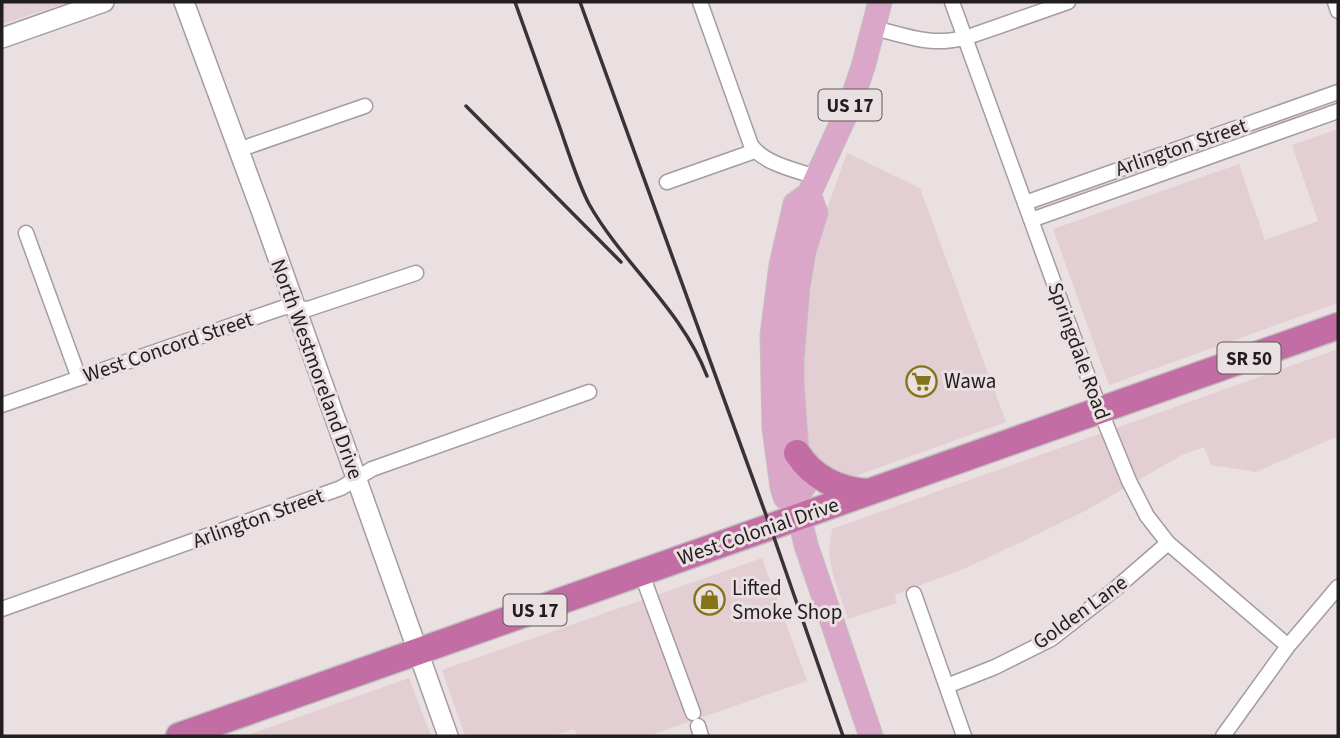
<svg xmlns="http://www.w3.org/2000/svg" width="1340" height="738" viewBox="0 0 1340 738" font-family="'Source Sans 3',sans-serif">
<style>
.built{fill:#e3cfd3}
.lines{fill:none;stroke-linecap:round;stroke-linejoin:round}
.street-casing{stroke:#a69b9e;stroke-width:17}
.secondary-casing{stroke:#a69b9e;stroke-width:22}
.primary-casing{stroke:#c1c0c0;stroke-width:25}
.highway-casing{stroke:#c1c0c0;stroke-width:29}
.street{stroke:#fff;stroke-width:14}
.secondary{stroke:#fff;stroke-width:19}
.primary{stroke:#daa7c8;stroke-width:23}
.highway{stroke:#c26da4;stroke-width:26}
.rail{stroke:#383334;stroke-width:3.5}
.labels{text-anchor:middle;stroke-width:6;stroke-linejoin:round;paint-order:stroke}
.shield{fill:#eadfe1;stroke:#5e5859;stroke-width:2}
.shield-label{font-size:19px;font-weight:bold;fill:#221e1f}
.street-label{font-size:21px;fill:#221e1f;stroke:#eadfe1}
.poi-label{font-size:21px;fill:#221e1f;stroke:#eadfe1;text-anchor:start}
</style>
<rect width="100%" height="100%" fill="#eadfe1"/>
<path class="built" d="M2 2H70L2 24Z
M1338 129V303L1109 385 1053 229 1239 164 1265 240 1318 221 1292 145Z
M847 153 920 188 1006 422 850 478 831 476 809 453 804 401V344L812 250Z
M1338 349V436L1256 472 1211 465 1204 447 1182 455 1085 511 1034 536 968 567 895 595 897 603 848 619 833 575 829 552 832 529Z
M762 558 807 681 648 736H577L574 729 554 736H465L442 670Z
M409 678 431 736H245Z"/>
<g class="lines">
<defs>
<path id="street" d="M700 2 751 145C764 164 796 170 816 177
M952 2 1100 410 1129 481 1147 516 1168 543 1288 646
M1335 2 1338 11
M874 28C895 33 921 42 942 41 950 41 957 39 965 38L1068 2
M238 150 365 106
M667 182 755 151
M1025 203 1338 92
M1031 220 1338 111
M26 233 79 378
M2 405 276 310 285 307 308 309 416 273
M641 572 693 713
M914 594 964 736
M2 609 341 488 372 469 589 392
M947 686 995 667 1051 639 1115 589 1168 543
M698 726 701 736
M1223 736 1288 646 1338 587"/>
<path id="secondary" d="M184 2 262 213 448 736
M2 38 104 2"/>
<path id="primary" d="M809 194 816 213 804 251 798 287 792 359V384L797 453 805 485 795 498 806 545 871 736
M795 498 785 497 782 487 774 428 772 335 781 265 795 204 809 194 850 105 863 67 880 2"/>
<path id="highway" d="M797 453C813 478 839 490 868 492
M179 736 1338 326"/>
</defs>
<use href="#street" class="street-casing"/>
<use href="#secondary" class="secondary-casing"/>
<use href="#primary" class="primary-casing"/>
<use href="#highway" class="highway-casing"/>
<use href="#street" class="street"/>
<use href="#secondary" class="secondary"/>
<use href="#primary" class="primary"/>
<use href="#highway" class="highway"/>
<path class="rail" d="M515 2C530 44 545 86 560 128 568 151 578 183 589 204 623 264 682 310 707 376
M580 2 770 526 843 736
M466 106 621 262"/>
</g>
<defs>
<symbol id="supermarket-ring" viewBox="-11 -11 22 22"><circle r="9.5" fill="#eadfe1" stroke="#837417" stroke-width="1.5"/><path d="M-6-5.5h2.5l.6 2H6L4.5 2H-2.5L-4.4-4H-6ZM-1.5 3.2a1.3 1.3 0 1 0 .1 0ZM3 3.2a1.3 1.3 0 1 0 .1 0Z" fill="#837417"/></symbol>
<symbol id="shop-ring" viewBox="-11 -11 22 22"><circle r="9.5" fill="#eadfe1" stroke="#837417" stroke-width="1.5"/><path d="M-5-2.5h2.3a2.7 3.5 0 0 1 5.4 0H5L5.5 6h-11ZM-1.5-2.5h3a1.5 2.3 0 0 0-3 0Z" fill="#837417"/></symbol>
</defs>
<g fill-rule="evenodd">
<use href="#supermarket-ring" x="904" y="364" width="35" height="35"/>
<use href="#shop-ring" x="692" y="582" width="35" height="35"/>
</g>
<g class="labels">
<g class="shield">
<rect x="818.5" y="89.5" width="63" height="31" rx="5"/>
<rect x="1217.5" y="342.5" width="63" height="31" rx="5"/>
<rect x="503.5" y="594.5" width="63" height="31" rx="5"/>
</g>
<g class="shield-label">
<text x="850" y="112">US 17</text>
<text x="1249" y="365">SR 50</text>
<text x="535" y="617">US 17</text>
</g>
<g class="street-label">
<text transform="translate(1181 147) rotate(-19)" y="7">Arlington Street</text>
<text transform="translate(168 347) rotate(-19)" y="7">West Concord Street</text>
<text transform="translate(1079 351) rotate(70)" y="7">Springdale Road</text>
<text transform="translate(317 369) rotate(70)" y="7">North Westmoreland Drive</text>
<text transform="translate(258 518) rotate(-20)" y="7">Arlington Street</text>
<text transform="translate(758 531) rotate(-19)" y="7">West Colonial Drive</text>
<text transform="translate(1080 612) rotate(-36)" y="7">Golden Lane</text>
</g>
<g class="poi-label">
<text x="944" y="388">Wawa</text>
<text x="732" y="595">Lifted<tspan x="732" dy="24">Smoke Shop</tspan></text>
</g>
</g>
<rect width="1340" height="738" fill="none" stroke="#221e1f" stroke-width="7"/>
</svg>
